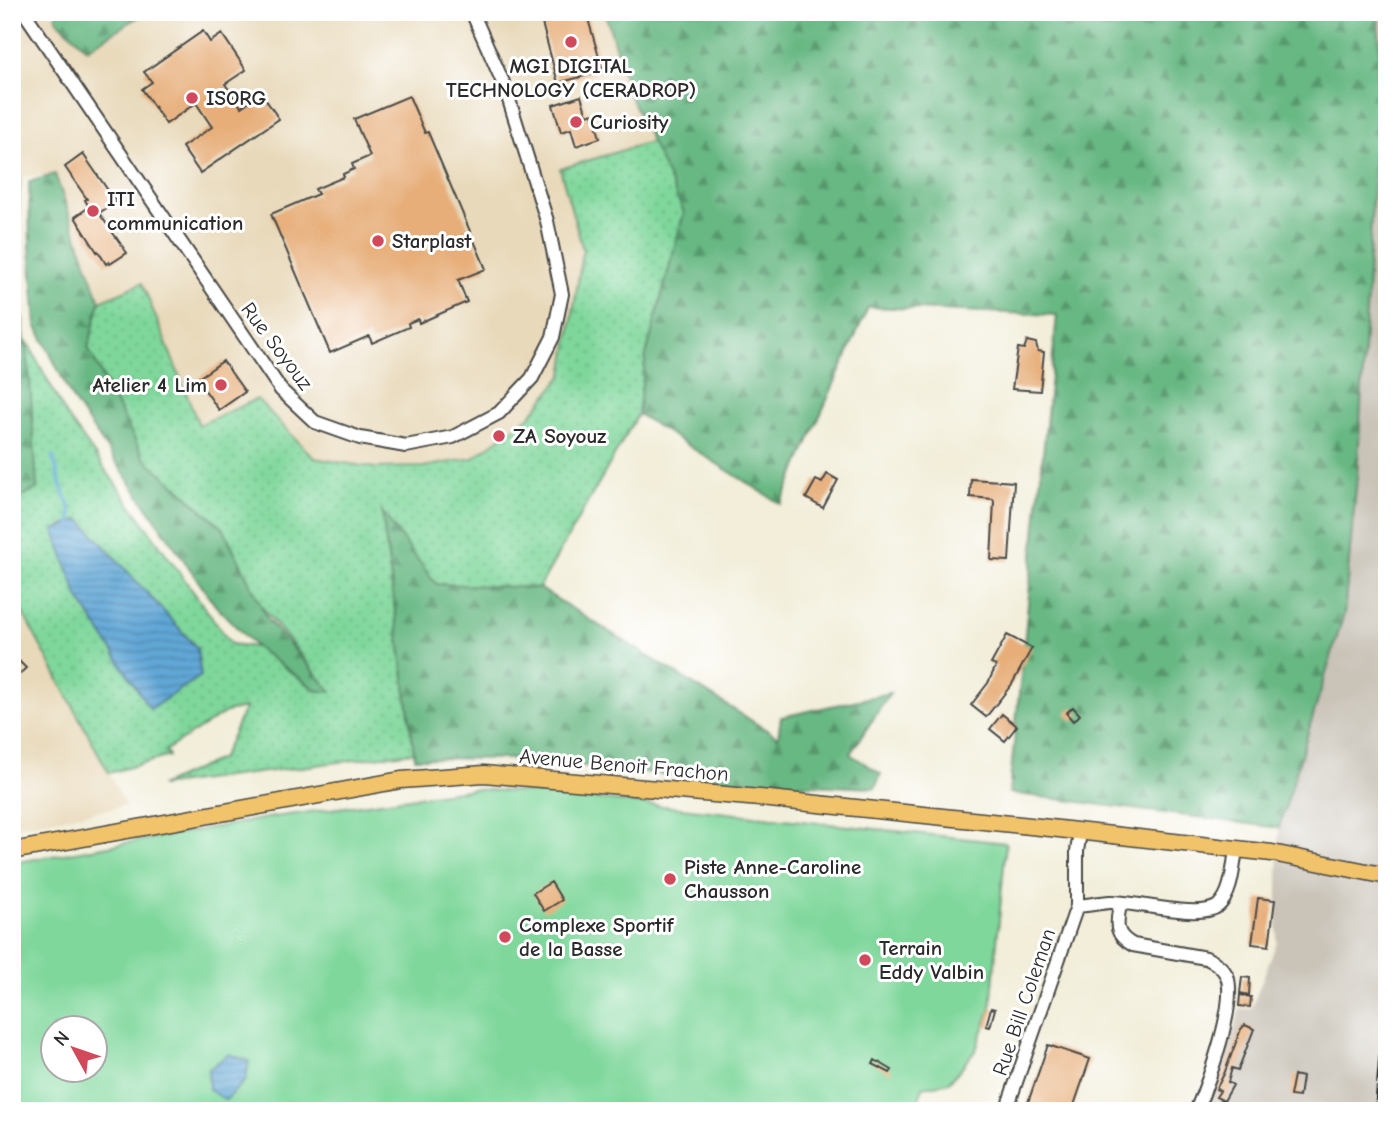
<svg xmlns="http://www.w3.org/2000/svg" width="1399" height="1123" viewBox="0 0 1399 1123" font-family="'Comic Neue',sans-serif">
<style>
.built{fill:#e8d9ba}
.railway{fill:#c9c3b8}
.grass{fill:url(#grass-dots);stroke:#558163;stroke-width:2}
.forest{fill:url(#forest-firs);stroke:#497257;stroke-width:2}
.garden{fill:#7fd79b;stroke:#558163;stroke-width:2;fill-rule:evenodd}
.water{fill:url(#water-rules);stroke:#466981;stroke-width:2}
.lines{fill:none;stroke-linecap:round;stroke-linejoin:round}
.stream{stroke:#61a7d7;stroke-width:3.5}
.building{fill:#e7ae79}
.minor-casing{stroke:#494845;stroke-width:16}
.major-casing{stroke:#494845;stroke-width:19}
.minor{stroke:#fff;stroke-width:12}
.major{stroke:#f1c36a;stroke-width:16}
.rail-casing{stroke:#2b2b2b;stroke-width:6}
.rail{stroke:#fff;stroke-width:3.5;stroke-dasharray:10;stroke-linecap:butt}
.poi-dot{fill:#d1495b;stroke:#fff;stroke-width:2.5}
.labels{text-anchor:middle;stroke-width:6;stroke-linejoin:round;paint-order:stroke}
.poi-label{font-size:21px;font-weight:bold;fill:#2b2b2b;stroke:#fff;text-anchor:start}
.street-label{font-size:21px;fill:#2b2b2b;stroke:#fff}
</style>
<defs>
<pattern id="grass-dots" width="8" height="8" patternUnits="userSpaceOnUse" patternTransform="scale(1.75)"><rect width="8" height="8" fill="#7fd79b"/><path d="M2 2h.1M6 6h.1" fill="none" stroke="#6eb986" stroke-width="1.8" stroke-linecap="round"/></pattern>
<pattern id="forest-firs" width="22" height="20" patternUnits="userSpaceOnUse" patternTransform="scale(1.75)"><rect width="22" height="20" fill="#67b883"/><path d="M5 1l3.5 6h-7zM16 11l3.5 6h-7z" fill="#55966b"/></pattern>
<pattern id="water-rules" width="6" height="5" patternUnits="userSpaceOnUse" patternTransform="scale(1.75)"><rect width="6" height="5" fill="#61a7d7"/><path d="M0 2.5h6" fill="none" stroke="#5088af"/></pattern>
</defs>
<rect width="100%" height="100%" fill="#fff"/>
<filter id="ink" filterUnits="userSpaceOnUse"><feTurbulence type="fractalNoise" baseFrequency=".0143" numOctaves="2"/><feDisplacementMap in="SourceGraphic" scale="14" xChannelSelector="R" yChannelSelector="G"/><feConvolveMatrix kernelMatrix="1 2 1 2 8 2 1 2 1" color-interpolation-filters="sRGB"/></filter>
<filter id="wash" filterUnits="userSpaceOnUse"><feTurbulence type="fractalNoise" baseFrequency=".00686" numOctaves="4" result="noise"/><feDisplacementMap in="SourceGraphic" scale="28" xChannelSelector="R" yChannelSelector="G"/><feGaussianBlur stdDeviation="1.57" result="paint"/><feColorMatrix in="noise" values="0 0 0 0 0 0 0 0 0 0 0 0 0 0 0 0 0 1.4 0 .05"/><feComposite in="paint" operator="in"/></filter>
<g filter="url(#wash)">
<rect width="100%" height="100%" fill="#f2eeda"/>
<path class="built" d="M12 12H51L56 17V12H605L629 94 653 141 560 169 583 250 563 375 530 416 473 458 423 467 375 468 313 458 257 399 199 425 142 283 100 301 55 174 24 177 12 243Z
M12 597 109 773 126 806 12 827Z"/>
<path class="railway" d="M1378 12H1387V1111H1203L1221 1073 1240 1009H1251L1277 942 1279 828 1344 614 1357 478 1380 59Z"/>
<path class="grass" d="M653 141 684 212 646 355 638 414 539 588 436 584 382 514 414 752 160 786 222 758 245 708 226 712 166 750 169 756 109 773 12 593V501L37 489 27 341 66 415 231 644 256 647 317 691H330L262 607 223 528 144 458 88 348 100 301 142 283 199 425 257 399 314 458 375 468 423 467 473 458 530 416 563 375 583 250 560 169Z"/>
<path class="forest" d="M56 12H146L87 49 56 19Z
M605 12H1378L1380 59 1357 478 1344 614 1279 828 1009 793 1057 315 868 307 781 504 638 414 646 355 684 212 629 94Z
M12 104 17 117 20 159 17 274 30 381 37 489 12 501Z
M55 174 100 301 88 348 144 458 223 528 268 620 331 691H318L256 647 215 605 73 400 36 325 30 248 29 182Z
M382 512 436 584 539 588 778 737 781 717 890 693 850 754 881 774 875 788 743 782 515 759 415 758Z"/>
<path class="garden" d="M474 789 551 794 1006 843 991 1008 976 1050 949 1082 923 1087 915 1111H12V863L267 818ZM52 1028H94V1070H52Z"/>
<path class="water" d="M80 519 197 648 201 676 150 709 78 597 54 530Z
M228 1054 249 1061 246 1080 226 1100 209 1090 208 1070Z"/>
<g class="lines">
<path class="stream" d="M53 456 60 483 71 510V528"/>
</g>
<g id="blocks">
<path class="building" d="M539 12H586L603 71 558 83Z
M203 31 210 42 222 34 246 70 225 84 241 107 261 93 279 119 200 173 182 147 212 127 196 103 166 124 142 89 152 82 144 72Z
M409 96 425 133 428 132 486 269 458 280 467 302 419 323 418 319 408 323 409 327 372 343 369 336 330 353 271 214 318 194 315 189 344 177 343 174 354 169 352 164 370 156 354 119Z
M581 96 587 115 593 113 600 138 576 146 571 129 561 132 553 105Z
M83 154 116 202 99 213 127 253 110 264 109 262 106 264 98 251 97 252 75 217 89 207 85 200 87 199 65 167Z
M1027 341 1036 343 1038 351 1044 352 1040 391 1012 389 1018 348 1024 349Z
M223 361 245 392 219 410 197 379Z
M827 474 838 480 823 508 806 498 816 480 822 483Z
M971 479 1014 482 1009 561 991 560 994 501 993 499 970 497Z
M1007 635 1032 648 1012 684 986 717 971 705 988 683 996 666 991 664Z
M12 654 26 668 12 681Z
M1073 707 1080 715 1073 721 1066 713Z
M1002 714 1017 726 1005 741 990 729Z
M551 882 562 900 544 911 533 893Z
M1258 898 1275 900 1269 946 1252 944Z
M1242 977 1250 978 1249 995 1240 993Z
M1240 995 1251 997 1250 1007 1239 1006Z
M991 1008 995 1009 990 1027 986 1026Z
M1245 1025 1254 1029 1238 1070 1232 1068 1228 1082 1233 1085 1224 1101 1216 1097 1220 1091 1216 1089 1224 1074 1241 1029Z
M1048 1045 1090 1059 1072 1111H1025Z
M875 1060 892 1070 890 1073 873 1064Z
M1294 1075 1302 1077 1299 1097 1290 1096Z"/>
</g>
</g>
<g filter="url(#ink)">
<use href="#blocks" fill-opacity="0" stroke="#494845" stroke-width="2"/>
<g class="lines">
<defs>
<path id="minor" d="M24 12 281 390 315 422 360 438 406 446 453 437 499 413 532 378 553 337 562 294 547 221 505 87 472 12
M1120 903C1117 924 1113 934 1133 945L1206 958C1215 962 1223 967 1227 976 1237 1004 1208 1083 1196 1111
M1077 906C1088 905 1099 903 1110 902 1134 901 1199 920 1218 906 1232 894 1233 867 1236 850
M1006 1111 1077 906V851L1080 833"/>
<path id="major" d="M12 851 401 780 484 774 760 798 1050 828 1272 853 1387 876"/>
</defs>
<use href="#minor" class="minor-casing"/>
<use href="#major" class="major-casing"/>
<use href="#minor" class="minor"/>
<use href="#major" class="major"/>
<defs>
<path id="rail" d="M1377 1111 1387 982"/>
</defs>
<use href="#rail" class="rail-casing"/>
<use href="#rail" class="rail"/>
</g>
</g>
<g class="poi-dot">
<circle cx="571" cy="42" r="7"/>
<circle cx="192" cy="98" r="7"/>
<circle cx="576" cy="122" r="7"/>
<circle cx="93" cy="211" r="7"/>
<circle cx="378" cy="241" r="7"/>
<circle cx="221" cy="385" r="7"/>
<circle cx="499" cy="436" r="7"/>
<circle cx="670" cy="879" r="7"/>
<circle cx="505" cy="937" r="7"/>
<circle cx="865" cy="960" r="7"/>
</g>
<g class="labels">
<g class="poi-label">
<text x="571" y="73" text-anchor="middle">MGI DIGITAL<tspan x="571" dy="24">TECHNOLOGY (CERADROP)</tspan></text>
<text x="206" y="105">ISORG</text>
<text x="590" y="129">Curiosity</text>
<text x="107" y="206">ITI<tspan x="107" dy="24">communication</tspan></text>
<text x="392" y="248">Starplast</text>
<text x="207" y="392" text-anchor="end">Atelier 4 Lim</text>
<text x="513" y="443">ZA Soyouz</text>
<text x="684" y="874">Piste Anne-Caroline<tspan x="684" dy="24">Chausson</tspan></text>
<text x="519" y="932">Complexe Sportif<tspan x="519" dy="24">de la Basse</tspan></text>
<text x="879" y="955">Terrain<tspan x="879" dy="24">Eddy Valbin</tspan></text>
</g>
<g class="street-label">
<text transform="translate(277 346) rotate(53)" y="7">Rue Soyouz</text>
<text transform="translate(624 765) rotate(5)" y="7">Avenue Benoit Frachon</text>
<text transform="translate(1024 1002) rotate(-71)" y="7">Rue Bill Coleman</text>
</g>
</g>
<rect width="1399" height="1123" fill="none" stroke="#fff" stroke-width="42"/>
<g transform="translate(74 1049) rotate(310)"><circle r="33" fill="#ffffff" stroke="#aaaaaa" stroke-width="2"/>
<path d="M0-5L12 26L0 18L-12 26Z" fill="#d1495b"/>
<text y="-10" font-size="19" font-weight="bold" text-anchor="middle" fill="#2b2b2b">N</text>
</g>
</svg>
